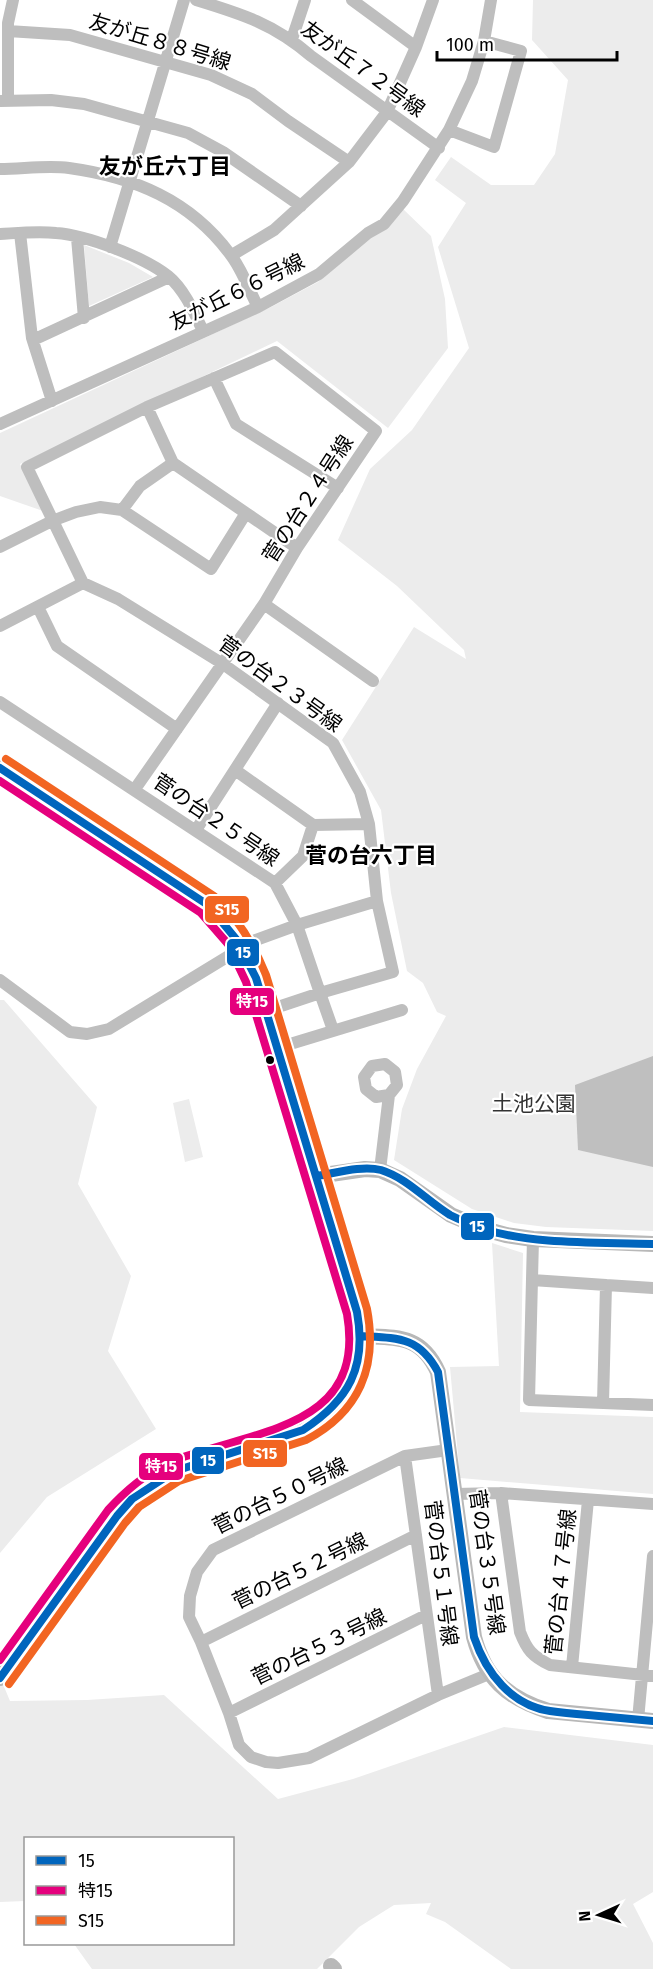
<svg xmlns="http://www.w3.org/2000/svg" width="653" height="1969" viewBox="0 0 653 1969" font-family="'Fira Sans','Noto Sans JP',sans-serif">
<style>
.green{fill:#ececec}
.water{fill:#bfbfbf}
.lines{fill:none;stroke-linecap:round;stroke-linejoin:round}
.street{stroke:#bebebe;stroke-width:12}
.secondary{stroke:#b8b8b8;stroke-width:16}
.bus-1-casing{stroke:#fff;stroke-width:12}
.bus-2-casing{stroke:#fff;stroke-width:12}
.bus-3-casing{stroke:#fff;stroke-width:12}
.bus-1{stroke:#0065bd;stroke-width:8}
.bus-2{stroke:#e5007d;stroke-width:8}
.bus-3{stroke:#f26522;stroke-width:8}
.bus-dot{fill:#000;stroke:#fff;stroke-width:2}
.labels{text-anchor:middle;stroke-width:4.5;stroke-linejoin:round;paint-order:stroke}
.street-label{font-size:21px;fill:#000;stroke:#fff}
.park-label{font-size:21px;fill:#333;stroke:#fff}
.neighbourhood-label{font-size:22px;font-weight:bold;fill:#000;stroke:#fff}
.line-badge{stroke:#fff;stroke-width:2}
.badge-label{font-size:16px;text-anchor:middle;font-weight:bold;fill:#fff}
</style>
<rect width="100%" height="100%" fill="#fff"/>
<path class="green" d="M533 0H653V1231L546 1227 514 1223 472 1209 394 1160 402 1109 417 1069 446 1016 437 1012 423 983 407 971 391 893 381 810 342 740 414 627 466 659 464 650 397 586 338 540 370 469 412 430 469 348 438 247 466 203 435 180 451 157 491 185H534L555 154 568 80 532 40Z
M402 208 431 236 445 299 448 348 388 428 277 341 20 464 43 511 0 496V433L271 307 318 282Z
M84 245 129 263 153 277 89 306Z
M0 1000H4L97 1107 78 1184 131 1276 108 1351 156 1429 47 1497 0 1553Z
M189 1099 203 1157 185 1162 173 1103Z
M492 1243 523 1253 520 1412 653 1417V1494L460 1478 450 1367 499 1366Z
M0 1677 10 1701 87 1700 164 1695 278 1799 353 1779 504 1727 653 1745V1892L633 1904 653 1943V1969H511L445 1922 426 1914 431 1903 394 1905 359 1927 317 1969H92L74 1944H232V1838H26L25 1901 0 1902Z"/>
<path class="water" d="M653 1056V1167L578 1150 575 1085Z"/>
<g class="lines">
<path class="street" d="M196 0C242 14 274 24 311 56L439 148
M352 0 416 47
M8 31 70 35 211 75 252 94 288 121 349 162
M292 39 305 0
M0 101 51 100 84 104 188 133 223 152 301 206
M8 101V23L13 0
M449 130 494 147 521 51 484 41
M0 169C22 169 47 165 69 168 134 177 190 200 230 254 242 269 249 290 258 307
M20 233 32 338 52 401
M0 234C18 233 38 231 56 233 86 235 144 257 168 276 184 289 194 312 203 331
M77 238 84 318
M110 247 184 0
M232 255 274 230 349 162 387 112 416 47 433 0
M33 340 169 277
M214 378 236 424 338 488
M147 407 173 463 297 548
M0 424 258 307 319 274 368 233 384 224 403 201 449 130 472 81 484 41 491 0
M122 510 140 486 173 463
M0 547 52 521 76 512 100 507 122 510 211 569 246 513
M83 583 27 467 147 407 275 352 376 431 297 548 264 604 135 789
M264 604 373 681
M38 607 57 646 177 729
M0 626 83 583 118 599 223 664 333 743 360 792 369 824 377 901 297 925 253 941 109 1029 87 1034 70 1032 0 980
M0 702 275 883 297 925 320 993 393 972 377 901
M235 770 313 825 369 824
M196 830 278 703
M275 883 303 856 313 825
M266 1011 320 993 333 1030
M277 1048 402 1010
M380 1170 389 1095 397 1085 395 1072 385 1064 372 1066 364 1077 366 1089 376 1097 389 1095
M533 1239 529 1400 653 1405
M532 1280 606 1285 603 1403
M606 1285 653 1288
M448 1450 405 1456 213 1550 197 1572 190 1596 189 1617 201 1642 229 1713 239 1745 251 1757 266 1762 278 1763 309 1758 438 1695 489 1674
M405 1456 438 1695
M501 1493 520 1632C527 1650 532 1656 550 1665L653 1676
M455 1494 501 1493 653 1504
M201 1642 416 1535
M572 1667 588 1500
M229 1713 426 1615
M638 1720 653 1556"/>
<path class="secondary" d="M0 768 208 905C233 928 243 947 256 978L357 1312C370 1363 348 1405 303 1430L175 1471 156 1482 132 1499 117 1516 0 1678
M317 1176 365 1169 380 1170 400 1179 451 1215 484 1229 506 1235 533 1239 653 1244
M360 1336C397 1338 421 1334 438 1372L474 1637C485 1678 507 1698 548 1711L653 1721
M331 1966 334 1969"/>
<defs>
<path id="bus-1" d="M0 768 208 905 236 939 256 978 357 1312C367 1367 349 1400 303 1430L175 1471 132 1499 117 1516 0 1678
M317 1176C336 1173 362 1165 381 1170 407 1178 427 1201 450 1215 460 1220 473 1225 484 1229 532 1245 602 1242 653 1244
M360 1336C397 1338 419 1336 438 1372L474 1637C486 1673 511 1705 550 1711 563 1713 575 1714 588 1715 609 1717 631 1719 653 1721"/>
<path id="bus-2" d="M0 781 201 913 228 944 246 982 347 1314C365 1418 275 1428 200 1452 190 1455 179 1458 169 1462 146 1474 126 1490 108 1510L0 1660"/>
<path id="bus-3" d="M6 759 214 896C238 918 254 945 266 975L367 1309C378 1367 359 1412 306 1440L179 1481 139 1507 125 1523 9 1684"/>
</defs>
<use href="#bus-1" class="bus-1-casing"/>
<use href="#bus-2" class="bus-2-casing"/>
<use href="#bus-3" class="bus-3-casing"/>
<use href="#bus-1" class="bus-1"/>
<use href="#bus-2" class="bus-2"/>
<use href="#bus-3" class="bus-3"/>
</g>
<circle class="bus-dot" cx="270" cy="1060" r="5"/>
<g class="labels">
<g class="street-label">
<text transform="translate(160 42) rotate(17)" y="7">友が丘８８号線</text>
<text transform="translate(363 69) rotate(36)" y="7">友が丘７２号線</text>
<text transform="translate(237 292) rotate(-26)" y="7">友が丘６６号線</text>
<text transform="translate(308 499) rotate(-57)" y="7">菅の台２４号線</text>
<text transform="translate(280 684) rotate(36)" y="7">菅の台２３号線</text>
<text transform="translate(216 820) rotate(34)" y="7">菅の台２５号線</text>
<text transform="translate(280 1496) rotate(-26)" y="7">菅の台５０号線</text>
<text transform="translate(487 1562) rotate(82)" y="7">菅の台３５号線</text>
<text transform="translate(300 1571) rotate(-26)" y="7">菅の台５２号線</text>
<text transform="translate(441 1573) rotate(83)" y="7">菅の台５１号線</text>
<text transform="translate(561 1582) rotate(-84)" y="7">菅の台４７号線</text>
<text transform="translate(319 1647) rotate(-26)" y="7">菅の台５３号線</text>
</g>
<g class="park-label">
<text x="534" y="1111">土池公園</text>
</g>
<g class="neighbourhood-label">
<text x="165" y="174">友が丘六丁目</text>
<text x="371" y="863">菅の台六丁目</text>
</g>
</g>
<g class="line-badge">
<rect x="204" y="895" width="46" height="29" rx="6" fill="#f26522"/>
<rect x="226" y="938" width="34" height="29" rx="6" fill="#0065bd"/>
<rect x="229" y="987" width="46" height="29" rx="6" fill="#e5007d"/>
<rect x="460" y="1212" width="35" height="29" rx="6" fill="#0065bd"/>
<rect x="242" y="1439" width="46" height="29" rx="6" fill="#f26522"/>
<rect x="191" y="1446" width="34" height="29" rx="6" fill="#0065bd"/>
<rect x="138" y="1452" width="46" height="29" rx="6" fill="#e5007d"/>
</g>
<g class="badge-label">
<text x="227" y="915">S15</text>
<text x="243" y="958">15</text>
<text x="252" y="1007">特15</text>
<text x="477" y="1232">15</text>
<text x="265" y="1459">S15</text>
<text x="208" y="1466">15</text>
<text x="161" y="1472">特15</text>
</g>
<rect x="24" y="1837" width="210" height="108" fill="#ffffff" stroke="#999999" stroke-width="1.5"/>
<rect x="36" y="1856" width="30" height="9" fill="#0065bd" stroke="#999999" stroke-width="1.5"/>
<text x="78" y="1867" font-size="18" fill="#000000">15</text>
<rect x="36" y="1886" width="30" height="9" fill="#e5007d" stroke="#999999" stroke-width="1.5"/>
<text x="78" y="1897" font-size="18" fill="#000000">特15</text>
<rect x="36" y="1916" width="30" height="9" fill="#f26522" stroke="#999999" stroke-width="1.5"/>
<text x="78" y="1927" font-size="18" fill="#000000">S15</text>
<g transform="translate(599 1915) rotate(266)" stroke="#ffffff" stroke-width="4.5" paint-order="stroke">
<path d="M0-4.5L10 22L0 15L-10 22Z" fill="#000000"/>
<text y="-9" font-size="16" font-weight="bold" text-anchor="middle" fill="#000000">N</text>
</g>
<path d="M437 51v9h180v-9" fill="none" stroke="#000000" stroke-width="3"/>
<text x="446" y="51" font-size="18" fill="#000000" stroke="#ffffff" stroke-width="4.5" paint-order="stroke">100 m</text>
</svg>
